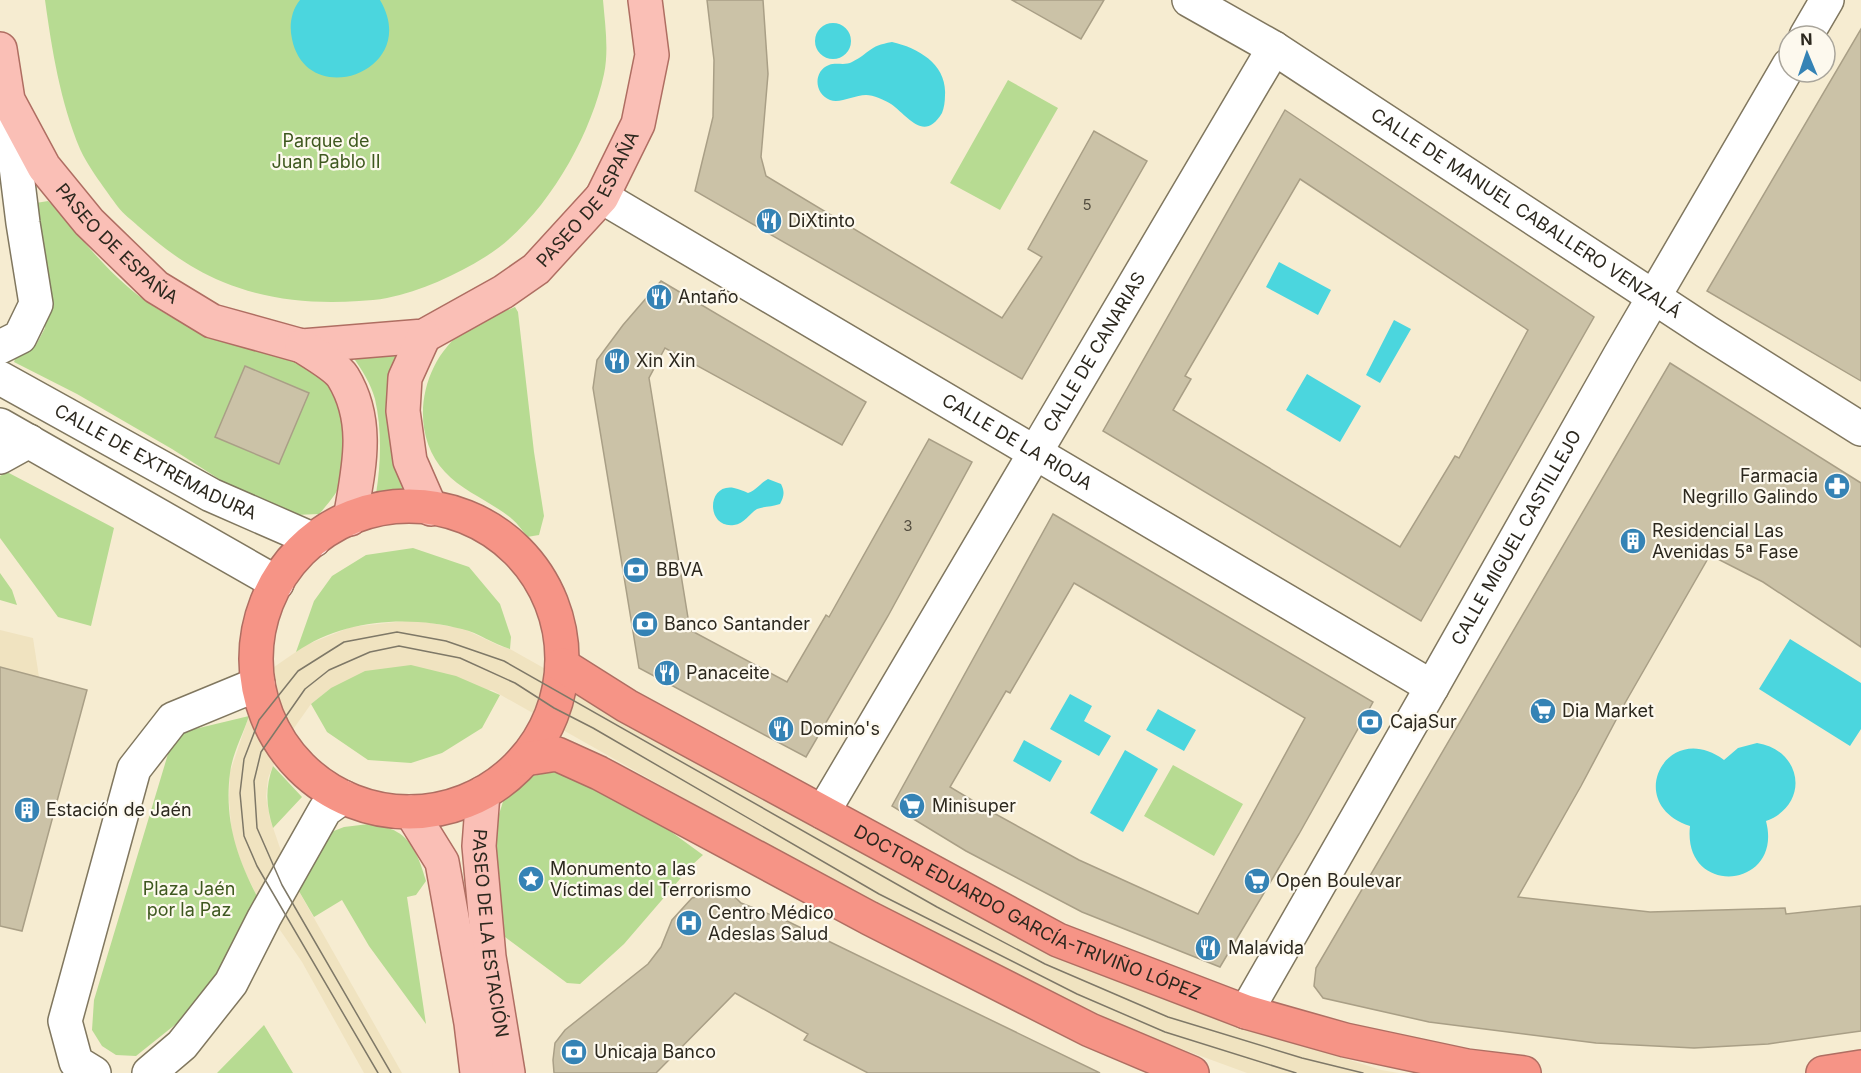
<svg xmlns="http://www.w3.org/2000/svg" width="1861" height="1073" viewBox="0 0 1861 1073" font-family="Inter,sans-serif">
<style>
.built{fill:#f0e3c0}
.green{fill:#b7db92}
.water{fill:#4bd6de}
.building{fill:#cbc2a7;stroke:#a99f86;stroke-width:1.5;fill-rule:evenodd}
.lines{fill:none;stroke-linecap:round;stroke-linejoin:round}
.minor-casing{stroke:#80775f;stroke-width:36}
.major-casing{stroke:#af6e62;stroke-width:36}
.highway-casing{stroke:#af6e62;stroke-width:36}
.minor{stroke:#fff;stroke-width:33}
.major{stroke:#fabfb6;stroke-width:33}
.highway{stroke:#f69486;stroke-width:33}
.tram{stroke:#7e7867;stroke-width:1.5}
.labels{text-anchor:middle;stroke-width:4.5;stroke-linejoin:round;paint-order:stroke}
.number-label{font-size:15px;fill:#544e40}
.park-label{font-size:18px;fill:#3e581f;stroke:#fdf9ee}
.street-label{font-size:18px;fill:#2c281e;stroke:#fdf9ee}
.poi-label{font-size:18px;fill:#2c281e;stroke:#fdf9ee;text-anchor:start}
</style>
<rect width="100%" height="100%" fill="#f6ecd1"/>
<path class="built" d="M414 620 464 629 500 646 510 649 590 694 1315 1049 1381 1070 1399 1073H1247L1119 1026 873 905 492 690 331 688 311 704 282 745 268 778 266 797 270 819 289 874 402 1073H364L302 962 258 898 245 872 232 837 229 799 230 772 249 716 274 667 306 645 351 627Z
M0 630 33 638 39 677 0 667Z"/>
<path class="green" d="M45 0H603C605 24 609 50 604 74 590 139 543 221 485 257 456 275 421 291 387 298 378 300 368 300 359 301 312 304 267 300 223 282 189 268 166 250 138 226 132 220 123 214 118 207 107 192 87 165 80 149 60 101 52 50 45 0Z
M1008 80 1058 108 1000 210 950 183Z
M48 201 55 207C88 247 120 288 166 314 175 319 185 325 194 328 236 344 307 352 333 392 341 405 342 424 343 440 345 477 345 486 319 514L295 515 233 488 172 449 77 394 14 362 17 354 36 345 45 328V302L36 203Z
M515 307 518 312 534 452 544 516 539 535 527 537C523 531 518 524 512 519 492 502 462 491 445 472 407 431 421 361 465 330 480 320 499 314 515 307Z
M401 354 410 491 376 494C381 463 382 430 375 399 371 384 362 370 353 357Z
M7 472 114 528 91 626 58 617 0 538V476Z
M413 548 469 567 500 604 511 637 510 649C493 644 479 633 462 629 409 615 343 619 296 652L314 601 332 576 366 555Z
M0 573 12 590 17 605 0 600Z
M411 665 456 676 500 695 482 728 442 753 411 763 368 760 327 732 311 704 331 688 365 671Z
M249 716C243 734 232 755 230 773 224 820 237 858 258 898L201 1004 136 1056 116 1055 102 1046 92 1030 94 1000 174 734Z
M1173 765 1243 804 1214 856 1144 816Z
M273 766 302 797 273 828C266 806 265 788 273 766Z
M568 771 644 812 703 855 692 865 624 944 580 984 567 983 505 937C497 895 486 851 501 808 503 803 504 795 507 791 521 775 549 772 568 771Z
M369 824C377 826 390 827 397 832 414 841 421 864 426 881L416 895 407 897 426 1024 369 946 342 900 314 917 289 874 326 834 344 827Z
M264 1025 293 1073H217Z"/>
<path class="water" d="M300 0H380C422 71 307 112 292 39 289 26 291 11 300 0Z
M815 41a18 18 0 1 1 36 0a18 18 0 1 1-36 0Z
M892 42C919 48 947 65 945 95 945 102 944 108 942 113 924 143 908 116 891 104 885 100 873 95 866 95 854 95 840 104 830 100 814 94 813 71 829 65 836 62 845 66 852 62 870 53 868 46 892 42Z
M1279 262 1331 290 1318 315 1266 287Z
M1394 320 1411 329 1380 383 1366 375Z
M1307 374 1361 406 1340 442 1286 410Z
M768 479 781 484C785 492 784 496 780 504 772 507 765 506 757 509 749 514 744 524 734 525 706 529 706 483 734 488 739 489 744 491 748 493 757 490 760 483 768 479Z
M1790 639 1861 683V729L1850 746 1759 689Z
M1070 694 1092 706 1084 721 1111 736 1099 756 1050 729Z
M1158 709 1196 730 1184 751 1146 730Z
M1024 740 1062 761 1050 782 1013 761Z
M1757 743C1803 750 1810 805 1766 821 1784 890 1682 898 1690 826 1622 804 1667 718 1724 760L1738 748Z
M1125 750 1158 769 1123 832 1090 813Z"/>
<path class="building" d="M707 0H763L768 74 761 157 766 176 1002 318 1042 257 1028 249 1094 131 1147 161 1022 379 695 191 713 117 714 60Z
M1012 0H1104L1081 39Z
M1861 29V381L1707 291Z
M1285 110 1594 317 1421 621 1103 431ZM1300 179 1528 330 1459 458 1455 456 1400 547 1173 410 1191 379 1185 376Z
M661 281 866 402 842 445 665 348 649 378 690 630 787 682 826 615 829 617 929 439 972 462 888 616 806 757 639 668 593 388 597 360 623 325Z
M1670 363 1861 483V647L1763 582 1710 555 1625 703 1581 786 1518 897 1650 912 1785 908 1786 914 1861 906V1031L1768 1044 1694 1048 1596 1043 1429 1022 1323 998 1314 986 1316 968Z
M245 366 309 393 279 464 215 437Z
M1053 514 1373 702 1299 834 1220 967 1082 912 966 851 892 806ZM1074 583 1305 718 1198 914 1079 860 990 811 950 787 1006 691 1010 693Z
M0 667 87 690 22 931 0 926Z
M731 893 741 903 789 922 1100 1073H868L804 1040 808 1034 735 993 656 1073H554L553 1060 555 1043 565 1030 648 964 661 947 672 920 692 898 706 895Z"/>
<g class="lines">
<defs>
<g id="minor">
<path id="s1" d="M1189 0 1274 48 1707 332 1861 429"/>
<path d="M1806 36 1827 0"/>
<path id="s2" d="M602 197 1432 687"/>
<path d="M0 347 20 337 36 304 23 223 8 101"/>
<path id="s3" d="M0 378 211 495 314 540"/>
<path d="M0 425 277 583"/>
<path d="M0 457 29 441"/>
<path id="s4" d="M823 812 1274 48"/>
<path id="s5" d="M1246 1012 1432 687 1620 355 1789 65"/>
<path d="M94 1073 76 1062 65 1021 134 769 173 719 258 684"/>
<path d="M149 1073 182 1045 231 983 264 918 325 810 343 797"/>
</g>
<g id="major">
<path id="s6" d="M0 49 8 100 44 167 89 222 156 287 212 321 302 346 424 336 503 292 536 269 602 197 638 124 652 55 645 0"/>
<path d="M424 336 405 378 403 411 410 461 431 509"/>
<path d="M302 346C313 353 337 367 343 377 371 423 358 471 350 519"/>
<path id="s7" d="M483 793 479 846 489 957 508 1073"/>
<path d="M411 812 442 862 471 1023 477 1073"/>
</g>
<g id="highway">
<circle cx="409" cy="659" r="153"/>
<path id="s8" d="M562 665 627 706 1058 940 1246 1012 1345 1040 1467 1066 1524 1073"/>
<path d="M525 759 557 754 599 773 869 918 1090 1030 1192 1073"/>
<path d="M1823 1073 1861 1067"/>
</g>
</defs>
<use href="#minor" class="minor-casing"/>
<use href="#major" class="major-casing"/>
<use href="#highway" class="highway-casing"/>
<use href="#minor" class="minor"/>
<use href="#major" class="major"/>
<use href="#highway" class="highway"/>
<path class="tram" d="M378 1073 257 866 244 836 240 793 244 759 259 720 298 671 344 642 397 632 446 641 504 661 937 907 1045 964 1168 1017 1302 1058 1363 1073
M391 1073 282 885 257 828 254 781 261 752 305 689 329 670 370 652 399 646 460 658 515 683 554 708 593 728 879 894 1077 994 1165 1032 1296 1073"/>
</g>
<defs>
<symbol id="restaurant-disc" viewBox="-11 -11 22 22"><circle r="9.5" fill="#3583b5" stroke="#fdf9ee"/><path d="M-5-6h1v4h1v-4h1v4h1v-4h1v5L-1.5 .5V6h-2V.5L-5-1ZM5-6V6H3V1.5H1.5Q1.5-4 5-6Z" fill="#fff"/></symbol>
<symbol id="pharmacy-disc" viewBox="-11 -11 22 22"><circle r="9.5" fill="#3583b5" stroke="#fdf9ee"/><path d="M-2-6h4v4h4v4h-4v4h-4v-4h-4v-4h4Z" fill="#fff"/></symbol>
<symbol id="building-disc" viewBox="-11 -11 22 22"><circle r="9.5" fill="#3583b5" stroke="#fdf9ee"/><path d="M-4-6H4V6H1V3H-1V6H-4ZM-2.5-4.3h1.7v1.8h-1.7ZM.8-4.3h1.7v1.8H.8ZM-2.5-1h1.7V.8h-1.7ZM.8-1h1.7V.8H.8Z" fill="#fff"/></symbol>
<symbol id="bank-disc" viewBox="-11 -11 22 22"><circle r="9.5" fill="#3583b5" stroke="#fdf9ee"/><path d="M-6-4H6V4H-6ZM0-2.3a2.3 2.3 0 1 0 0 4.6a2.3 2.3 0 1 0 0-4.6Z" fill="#fff"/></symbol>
<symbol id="supermarket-disc" viewBox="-11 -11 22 22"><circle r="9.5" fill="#3583b5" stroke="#fdf9ee"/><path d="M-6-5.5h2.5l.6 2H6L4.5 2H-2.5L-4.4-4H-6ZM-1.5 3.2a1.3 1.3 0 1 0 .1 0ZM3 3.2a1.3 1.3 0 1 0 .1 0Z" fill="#fff"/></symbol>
<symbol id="sight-disc" viewBox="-11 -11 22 22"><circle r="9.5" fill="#3583b5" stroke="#fdf9ee"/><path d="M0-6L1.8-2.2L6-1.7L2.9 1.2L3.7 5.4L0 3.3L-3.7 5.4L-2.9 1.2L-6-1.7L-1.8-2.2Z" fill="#fff"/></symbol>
<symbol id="hospital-disc" viewBox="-11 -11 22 22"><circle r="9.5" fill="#3583b5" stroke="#fdf9ee"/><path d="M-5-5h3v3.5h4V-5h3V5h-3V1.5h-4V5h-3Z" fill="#fff"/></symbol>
</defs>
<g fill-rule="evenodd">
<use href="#restaurant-disc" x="754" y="206" width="30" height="30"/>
<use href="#restaurant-disc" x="644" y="282" width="30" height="30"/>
<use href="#restaurant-disc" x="602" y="346" width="30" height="30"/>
<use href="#pharmacy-disc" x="1822" y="471" width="30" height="30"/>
<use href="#building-disc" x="1618" y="526" width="30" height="30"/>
<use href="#bank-disc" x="621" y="555" width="30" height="30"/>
<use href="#bank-disc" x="630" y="609" width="30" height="30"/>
<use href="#restaurant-disc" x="652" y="658" width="30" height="30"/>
<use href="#supermarket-disc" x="1528" y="696" width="30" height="30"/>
<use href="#bank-disc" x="1355" y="707" width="30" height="30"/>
<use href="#restaurant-disc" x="766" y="714" width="30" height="30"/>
<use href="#supermarket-disc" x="897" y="791" width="30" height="30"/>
<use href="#building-disc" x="12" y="795" width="30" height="30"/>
<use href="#sight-disc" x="516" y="864" width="30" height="30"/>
<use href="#supermarket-disc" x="1242" y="866" width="30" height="30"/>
<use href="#hospital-disc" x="674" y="908" width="30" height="30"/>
<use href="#restaurant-disc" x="1193" y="933" width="30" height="30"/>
<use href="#bank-disc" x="559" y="1037" width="30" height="30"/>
</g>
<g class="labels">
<g class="number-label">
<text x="1087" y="210">5</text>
<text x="908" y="531">3</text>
</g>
<g class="park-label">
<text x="326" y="147">Parque de<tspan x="326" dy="21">Juan Pablo II</tspan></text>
<text x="189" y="895">Plaza Jaén<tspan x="189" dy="21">por la Paz</tspan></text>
</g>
<g class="street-label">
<text dy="6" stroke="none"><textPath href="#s6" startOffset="792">PASEO DE ESPAÑA</textPath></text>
<text dy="6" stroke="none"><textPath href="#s1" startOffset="399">CALLE DE MANUEL CABALLERO VENZALÁ</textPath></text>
<text dy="6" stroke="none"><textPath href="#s6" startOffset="234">PASEO DE ESPAÑA</textPath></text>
<text dy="6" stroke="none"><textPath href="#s4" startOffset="534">CALLE DE CANARIAS</textPath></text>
<text dy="6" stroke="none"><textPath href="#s2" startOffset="482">CALLE DE LA RIOJA</textPath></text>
<text dy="6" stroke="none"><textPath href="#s3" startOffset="177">CALLE DE EXTREMADURA</textPath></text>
<text dy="6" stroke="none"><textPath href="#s5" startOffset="546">CALLE MIGUEL CASTILLEJO</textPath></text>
<text dy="6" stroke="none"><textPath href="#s8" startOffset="528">DOCTOR EDUARDO GARCÍA-TRIVIÑO LÓPEZ</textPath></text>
<text dy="6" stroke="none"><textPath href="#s7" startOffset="141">PASEO DE LA ESTACIÓN</textPath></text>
</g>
<g class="poi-label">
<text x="788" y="227">DiXtinto</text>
<text x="678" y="303">Antaño</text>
<text x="636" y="367">Xin Xin</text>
<text x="1818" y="482" text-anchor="end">Farmacia<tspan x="1818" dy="21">Negrillo Galindo</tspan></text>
<text x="1652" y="537">Residencial Las<tspan x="1652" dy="21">Avenidas 5ª Fase</tspan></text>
<text x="656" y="576">BBVA</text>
<text x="664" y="630">Banco Santander</text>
<text x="686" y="679">Panaceite</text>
<text x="1562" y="717">Dia Market</text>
<text x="1390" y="728">CajaSur</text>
<text x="800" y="735">Domino's</text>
<text x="932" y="812">Minisuper</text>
<text x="46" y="816">Estación de Jaén</text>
<text x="550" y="875">Monumento a las<tspan x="550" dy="21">Víctimas del Terrorismo</tspan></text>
<text x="1276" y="887">Open Boulevar</text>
<text x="708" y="919">Centro Médico<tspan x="708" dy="21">Adeslas Salud</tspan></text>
<text x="1228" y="954">Malavida</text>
<text x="594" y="1058">Unicaja Banco</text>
</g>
</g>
<g transform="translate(1807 54) rotate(358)"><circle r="28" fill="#fdf9ee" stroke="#a9a59b" stroke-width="1.5"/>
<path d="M0-4.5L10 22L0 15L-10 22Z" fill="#3583b5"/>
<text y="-9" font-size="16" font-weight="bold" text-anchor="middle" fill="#2c281e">N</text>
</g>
</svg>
